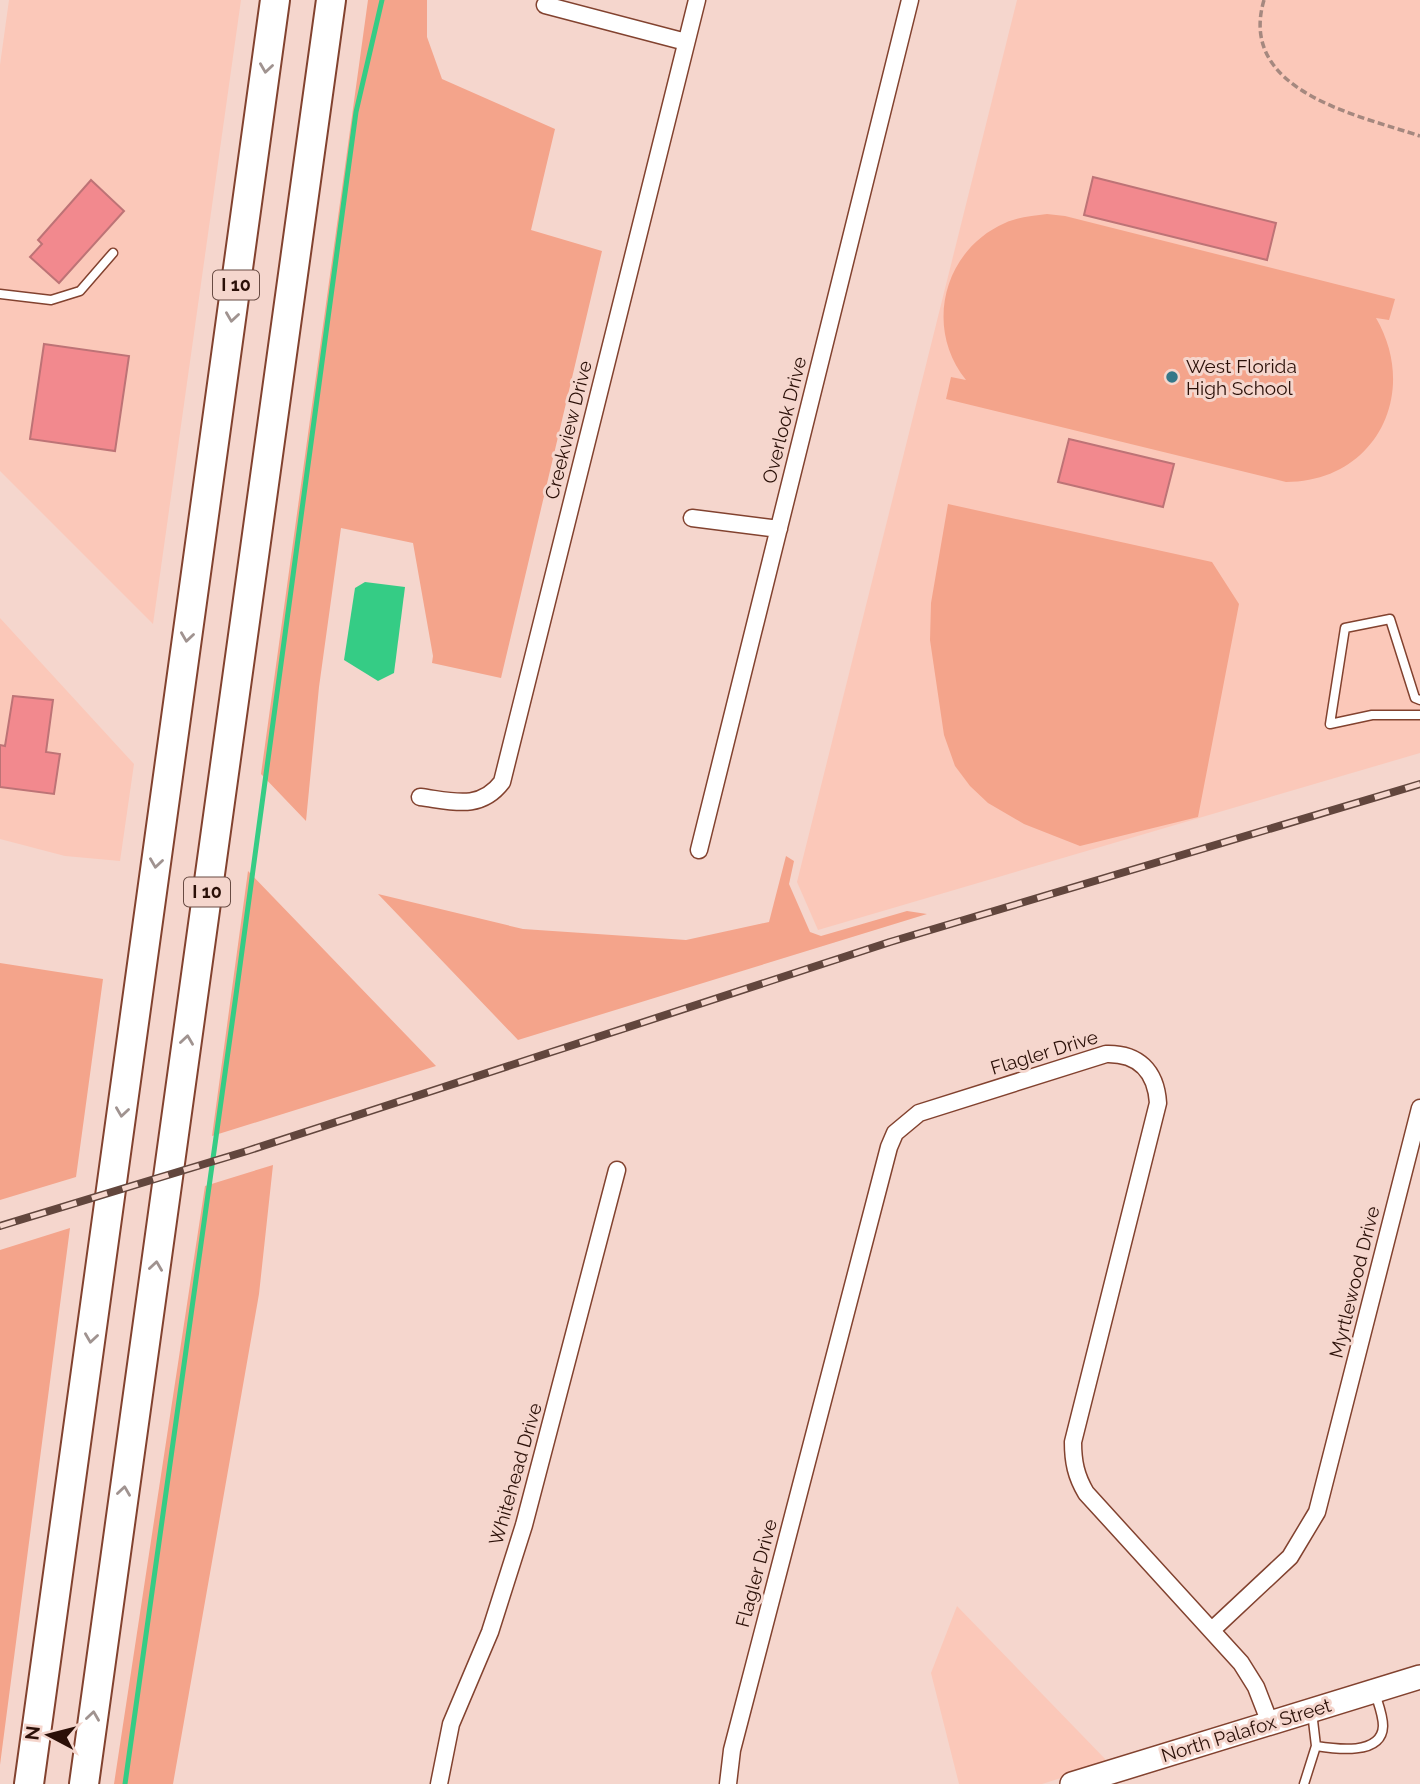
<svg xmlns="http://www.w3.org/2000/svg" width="1420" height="1784" viewBox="0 0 1420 1784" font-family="Raleway,sans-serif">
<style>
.built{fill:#fbc8b9}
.green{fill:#f4a48b}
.water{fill:#35cc85}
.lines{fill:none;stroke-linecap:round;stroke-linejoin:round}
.stream{stroke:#35cc85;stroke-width:5}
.building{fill:#f2898e;stroke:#bd7376;stroke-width:2}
.lane-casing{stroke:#82422f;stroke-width:11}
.street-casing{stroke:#82422f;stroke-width:19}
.secondary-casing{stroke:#82422f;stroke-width:26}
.highway-casing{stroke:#82422f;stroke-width:32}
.path{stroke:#a5887f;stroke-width:3.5;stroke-dasharray:7 3.5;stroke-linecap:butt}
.lane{stroke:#fff;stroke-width:8}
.street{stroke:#fff;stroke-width:16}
.secondary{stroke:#fff;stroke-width:23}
.highway{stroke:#fff;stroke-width:28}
.rail-casing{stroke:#62463d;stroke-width:8}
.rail{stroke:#f5d6cd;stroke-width:5;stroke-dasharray:16;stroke-linecap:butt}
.oneway{stroke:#a09390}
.poi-dot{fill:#357889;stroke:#f5d6cd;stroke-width:2.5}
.labels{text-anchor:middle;stroke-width:6;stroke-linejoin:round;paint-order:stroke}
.shield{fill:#f5d6cd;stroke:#684b43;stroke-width:2}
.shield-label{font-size:18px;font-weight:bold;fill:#2b1008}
.poi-label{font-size:19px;fill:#2b1008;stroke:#f5d6cd;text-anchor:start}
.street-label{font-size:19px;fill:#2b1008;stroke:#f5d6cd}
</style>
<rect width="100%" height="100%" fill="#f5d6cd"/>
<path class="built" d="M9 0H241L153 624 0 471V65Z
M1017 0H1420V753L818 930 797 882Z
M0 618 134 764 120 861 65 856 0 839Z
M957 1606 1109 1763 1042 1784H959L931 1673Z"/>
<path class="green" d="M368 0H427V37L442 79 555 129 531 230 602 251 501 678 432 663 433 656 413 543 341 528 319 687 306 821 261 774Z
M1047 214 1065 216 1395 299 1389 320 1376 318C1420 394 1375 482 1286 482L946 399 951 377 966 380C924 328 943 250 1005 223 1018 217 1033 216 1047 214Z
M948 504 1212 562 1239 604 1198 817 1080 846 1024 824 988 803 970 786 955 766 944 735 930 640 931 603Z
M786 856 794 861 789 884 810 932 821 936 907 911 927 914 518 1040 378 894 523 929 686 940 769 922Z
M248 871 436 1066 212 1136Z
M0 963 103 979 76 1177 0 1200Z
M273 1165 259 1294 173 1784H114L205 1186Z
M70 1228 0 1765V1250Z"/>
<path class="water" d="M365 582 405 587 394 673 378 681 344 660 355 588Z"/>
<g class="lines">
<path class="stream" d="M125 1784 236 995 356 112 382 0"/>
</g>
<path class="building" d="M1093 177 1276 223 1267 260 1084 215Z
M91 180 124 211 59 283 30 257 42 244 38 240Z
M44 344 129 356 115 451 30 439Z
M1069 439 1174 464 1163 507 1058 482Z
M13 696 53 700 46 752 60 754 54 794 0 787V745L5 746Z"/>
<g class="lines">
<defs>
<path id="lane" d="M0 294 51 300 80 291 113 253
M1420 700 1415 698 1390 619 1345 628 1330 724 1372 715H1420
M1316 1746C1335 1749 1382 1756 1383 1726 1383 1715 1378 1703 1375 1693
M1304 1784 1316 1746 1312 1712"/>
<path id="street" d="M545 5 686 42
M692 518 779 529
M420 797C452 801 480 811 502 782L697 0
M699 850 910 0
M1212 1630 1290 1557 1317 1512 1420 1108
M439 1784 451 1724 490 1632 524 1525 617 1170
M728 1784 732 1750 889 1147 895 1133 919 1113 1106 1054C1138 1053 1156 1071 1158 1103L1073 1442C1073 1462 1076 1476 1086 1493L1241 1663 1256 1687 1270 1723"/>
<path id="secondary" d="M1072 1784 1420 1677"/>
<path id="highway" d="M29 1784 275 0
M84 1784 331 0"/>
</defs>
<use href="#lane" class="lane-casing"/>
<use href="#street" class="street-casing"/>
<use href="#secondary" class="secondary-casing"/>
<use href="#highway" class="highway-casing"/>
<path class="path" d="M1264 0C1237 91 1357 115 1420 136"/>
<use href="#lane" class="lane"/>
<use href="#street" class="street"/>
<use href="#secondary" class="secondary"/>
<use href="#highway" class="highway"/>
<defs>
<path id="rail" d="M0 1226 247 1151 890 942 1420 784"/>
</defs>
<use href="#rail" class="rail-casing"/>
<use href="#rail" class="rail"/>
</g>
<defs><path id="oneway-chevron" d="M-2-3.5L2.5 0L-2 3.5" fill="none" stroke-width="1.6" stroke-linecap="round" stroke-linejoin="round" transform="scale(1.75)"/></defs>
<g class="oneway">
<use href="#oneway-chevron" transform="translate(266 68) rotate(98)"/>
<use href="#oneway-chevron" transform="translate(232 317) rotate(98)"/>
<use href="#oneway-chevron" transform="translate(187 637) rotate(98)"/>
<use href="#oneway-chevron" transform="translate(156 863) rotate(98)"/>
<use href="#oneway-chevron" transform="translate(187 1040) rotate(-82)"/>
<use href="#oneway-chevron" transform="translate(122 1112) rotate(98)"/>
<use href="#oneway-chevron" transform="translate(156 1266) rotate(-82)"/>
<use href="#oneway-chevron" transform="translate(91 1338) rotate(98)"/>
<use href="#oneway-chevron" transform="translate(124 1491) rotate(-82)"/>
<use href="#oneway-chevron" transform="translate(93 1716) rotate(-82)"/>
</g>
<circle class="poi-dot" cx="1172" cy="377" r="7"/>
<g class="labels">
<g class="shield">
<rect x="213" y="270.5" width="46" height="29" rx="5"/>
<rect x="184" y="877.5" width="46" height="29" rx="5"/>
</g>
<g class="shield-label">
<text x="236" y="291">I 10</text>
<text x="207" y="898">I 10</text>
</g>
<g class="poi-label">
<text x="1186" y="373">West Florida<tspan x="1186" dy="22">High School</tspan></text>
</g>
<g class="street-label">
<text transform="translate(784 420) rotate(-76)" y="7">Overlook Drive</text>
<text transform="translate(568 430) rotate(-76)" y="7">Creekview Drive</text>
<text transform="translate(1044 1052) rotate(-17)" y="7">Flagler Drive</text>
<text transform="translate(1354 1282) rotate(-76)" y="7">Myrtlewood Drive</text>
<text transform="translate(515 1474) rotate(-74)" y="7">Whitehead Drive</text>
<text transform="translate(756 1573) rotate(-75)" y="7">Flagler Drive</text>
<text transform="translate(1246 1730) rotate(-17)" y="7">North Palafox Street</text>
</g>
</g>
<g transform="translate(49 1735) rotate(277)" stroke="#f5d6cd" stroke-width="5" paint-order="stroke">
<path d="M0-5L12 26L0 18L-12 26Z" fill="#2b1008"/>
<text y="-10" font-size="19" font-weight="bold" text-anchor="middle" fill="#2b1008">N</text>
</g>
</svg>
